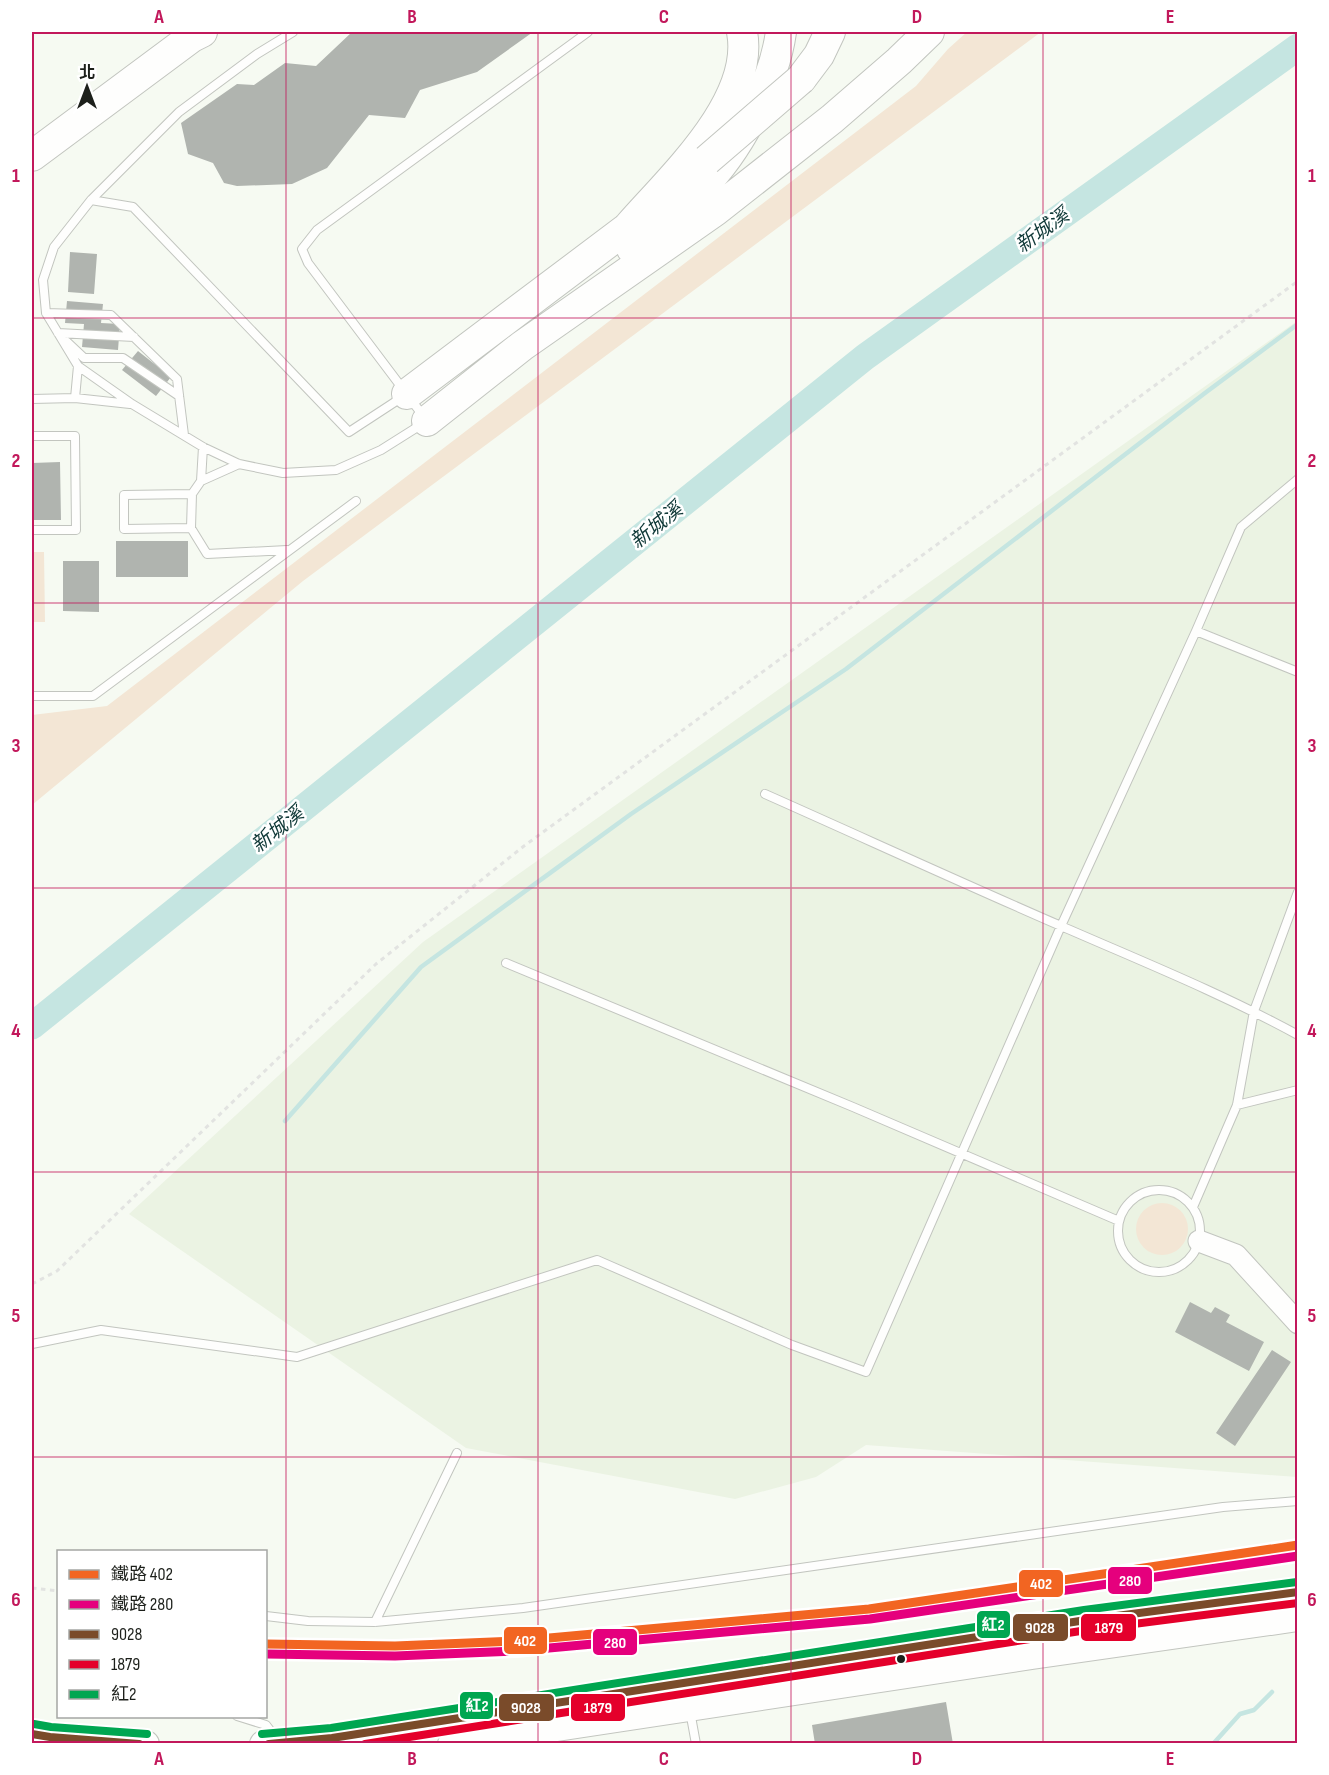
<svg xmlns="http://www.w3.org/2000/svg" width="1329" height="1775" viewBox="0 0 1329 1775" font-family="'Sofia Sans Condensed','Noto Sans TC',sans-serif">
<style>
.built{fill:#ebf3e3}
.green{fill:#f3e6d5}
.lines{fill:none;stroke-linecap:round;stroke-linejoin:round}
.stream{stroke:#c5e5e1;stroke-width:4.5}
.river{stroke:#c5e5e1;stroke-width:27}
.building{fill:#b0b4af}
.service-casing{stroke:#c2c5bf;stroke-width:10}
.tertiary-casing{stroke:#c2c5bf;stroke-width:23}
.primary-casing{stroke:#c2c5bf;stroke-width:28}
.motorway-casing{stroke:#c2c5bf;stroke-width:32}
.path{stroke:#e2e3e1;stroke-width:3;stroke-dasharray:4.5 4.5;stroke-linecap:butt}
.service{stroke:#fefefd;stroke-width:8}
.tertiary{stroke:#fefefd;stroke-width:21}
.primary{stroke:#fefefd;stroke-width:26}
.motorway{stroke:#fefefd;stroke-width:30}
.motorway-bridge-casing{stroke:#c2c5bf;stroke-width:32;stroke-linecap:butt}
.motorway-bridge{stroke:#fefefd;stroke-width:30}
.bus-1-casing{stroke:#fff;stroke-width:12}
.bus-2-casing{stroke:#fff;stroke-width:12}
.bus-3-casing{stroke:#fff;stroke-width:12}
.bus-1{stroke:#7a4b2a;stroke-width:8}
.bus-2{stroke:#e4002b;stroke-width:8}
.bus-3{stroke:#00a651;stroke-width:8}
.rail-1-casing{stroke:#fff;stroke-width:14}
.rail-2-casing{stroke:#fff;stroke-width:14}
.rail-1{stroke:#f26522;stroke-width:9}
.rail-2{stroke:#e5007d;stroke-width:9}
.grid{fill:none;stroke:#c2185b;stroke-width:1.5;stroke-opacity:0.55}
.bus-dot{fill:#1d201b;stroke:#fff;stroke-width:2}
.labels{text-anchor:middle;stroke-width:5;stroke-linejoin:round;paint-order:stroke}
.water-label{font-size:20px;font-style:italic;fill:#0f3837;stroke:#fff}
.line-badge{stroke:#fff;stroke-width:2}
.badge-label{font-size:16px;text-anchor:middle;font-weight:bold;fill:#fff}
.neatline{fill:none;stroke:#c2185b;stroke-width:2}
.grid-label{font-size:20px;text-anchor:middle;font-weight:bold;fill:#c2185b}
</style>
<rect width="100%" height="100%" fill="#f6faf2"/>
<path class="built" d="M1297 321V1477L866 1445 816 1477 735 1499 466 1448 129 1214 423 942Z"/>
<path class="green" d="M967 32H1041L303 581 32 805V715L107 706 916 86 948 49Z
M32 552H44L45 622H32Z
M1136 1229a26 26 0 1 1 52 0a26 26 0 1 1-52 0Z"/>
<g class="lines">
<path class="stream" d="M285 1121 421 967 631 814 846 669 1205 393 1298 324
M1213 1744 1240 1714 1254 1710 1272 1692"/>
<path class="river" d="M32 1026 865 357 1298 47"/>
</g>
<path class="building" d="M352 32H533L477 72 420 90 405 118 369 115 327 168 292 184 237 186 224 183 213 163 188 154 181 123 237 84 254 85 285 63 316 66Z
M70 252 97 254 94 294 68 292Z
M67 301 103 304 101 323 120 324 118 350 82 347 84 324 65 323Z
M138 351 171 377 156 396 122 370Z
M60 462 61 520H32V463Z
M116 541H188V577H116Z
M63 561H99V612L63 611Z
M1190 1302 1211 1313 1215 1307 1230 1315 1226 1322 1264 1342 1249 1371 1175 1332Z
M1272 1350 1291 1362 1235 1446 1216 1433Z
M946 1702 953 1744H815L812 1725Z"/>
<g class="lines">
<defs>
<path id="service" d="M293 32 257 54 179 112 91 200 54 247 43 280 46 313 78 366 132 404 203 447 239 464 283 473 336 470 381 450 427 421 308 263 302 249 317 230 588 32
M91 200 133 207 349 432 404 396
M46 313 111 315 177 379 184 435
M58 333 134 337
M67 342 84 358H123L179 396
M75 398 78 366
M32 399 75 398 130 404
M32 436H75L76 530H32
M203 447 201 481 192 494 191 528 207 554 287 550
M201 481 239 464
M191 528 124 529V495L192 494
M1196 631 1298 672
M32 696H93L356 501
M765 794C864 838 962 883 1061 926 1141 961 1221 993 1298 1035
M506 963 853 1107 1119 1221
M1237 1105 1298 1090
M1118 1231a41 41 0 1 1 82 0a41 41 0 1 1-82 0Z
M1193 1207 1237 1105 1254 1011 1298 892
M32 1344 101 1330 297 1357 597 1260 792 1345 866 1372 1061 926 1196 631 1241 527 1298 479
M266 1616 308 1621 375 1622 523 1608 1223 1507 1298 1501
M375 1622 457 1453
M690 1711 696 1744
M237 1716 266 1725 276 1738"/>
<path id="tertiary" d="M1199 1241 1236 1255 1298 1323"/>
<path id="primary" d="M32 1734 50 1737 146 1744
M263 1744 332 1738 1086 1620 1298 1592
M451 1744 1032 1656 1298 1618"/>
<path id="motorway" d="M801 79 819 55 830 32
M32 156 192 37 202 32
M630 225C672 177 755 101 742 32
M632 249C655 228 680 209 702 187 739 150 774 83 781 32
M407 394 626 229 646 212
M427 421 522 346 715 211 832 119 899 61 929 32"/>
</defs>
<use href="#service" class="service-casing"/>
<use href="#tertiary" class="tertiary-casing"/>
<use href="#primary" class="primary-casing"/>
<use href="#motorway" class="motorway-casing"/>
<path class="path" d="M32 1284 57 1271 376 964 524 846 1298 281
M32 1588 58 1591"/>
<use href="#service" class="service"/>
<use href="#tertiary" class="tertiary"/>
<use href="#primary" class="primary"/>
<use href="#motorway" class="motorway"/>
<defs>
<path id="motorway-bridge" d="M707 160 801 79"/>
</defs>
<use href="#motorway-bridge" class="motorway-bridge-casing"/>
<use href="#motorway-bridge" class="motorway-bridge"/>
<defs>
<path id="bus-1" d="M32 1734 50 1737 139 1744
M269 1744 332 1738 1086 1620 1298 1592"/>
<path id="bus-2" d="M365 1744 1087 1630 1298 1603"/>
<path id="bus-3" d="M34 1724 51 1727 147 1734
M262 1734 331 1728 1084 1610 1297 1582"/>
</defs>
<use href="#bus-1" class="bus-1-casing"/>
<use href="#bus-2" class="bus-2-casing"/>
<use href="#bus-3" class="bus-3-casing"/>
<use href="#bus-1" class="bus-1"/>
<use href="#bus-2" class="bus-2"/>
<use href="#bus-3" class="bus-3"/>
<defs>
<path id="rail-1" d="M266 1644 395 1646 516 1641 869 1609 1298 1545"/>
<path id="rail-2" d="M266 1654 395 1656 516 1651 870 1619 1298 1556"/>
</defs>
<use href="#rail-1" class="rail-1-casing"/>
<use href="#rail-2" class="rail-2-casing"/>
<use href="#rail-1" class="rail-1"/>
<use href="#rail-2" class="rail-2"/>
</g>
<path class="grid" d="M286 32V1744M538 32V1744M791 32V1744M1043 32V1744M32 318H1298M32 603H1298M32 888H1298M32 1172H1298M32 1457H1298"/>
<circle class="bus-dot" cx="901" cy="1659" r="5"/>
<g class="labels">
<g class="water-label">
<text transform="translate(1042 230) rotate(-36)" y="7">新城溪</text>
<text transform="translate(656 525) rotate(-39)" y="7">新城溪</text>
<text transform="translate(277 829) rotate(-39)" y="7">新城溪</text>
</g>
</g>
<g class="line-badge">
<rect x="1107" y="1566" width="46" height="29" rx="6" fill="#e5007d"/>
<rect x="1018" y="1569" width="46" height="29" rx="6" fill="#f26522"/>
<rect x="976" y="1610" width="35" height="29" rx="6" fill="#00a651"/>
<rect x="1012" y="1613" width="57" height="29" rx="6" fill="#7a4b2a"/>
<rect x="1080" y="1613" width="57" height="29" rx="6" fill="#e4002b"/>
<rect x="503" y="1626" width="45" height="29" rx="6" fill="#f26522"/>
<rect x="592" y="1628" width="46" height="28" rx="6" fill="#e5007d"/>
<rect x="459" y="1691" width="35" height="29" rx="6" fill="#00a651"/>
<rect x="570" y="1693" width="56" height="29" rx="6" fill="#e4002b"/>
<rect x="498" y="1693" width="57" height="29" rx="6" fill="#7a4b2a"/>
</g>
<g class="badge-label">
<text x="1130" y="1586">280</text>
<text x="1041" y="1589">402</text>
<text x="993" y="1630">紅2</text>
<text x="1040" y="1633">9028</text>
<text x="1109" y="1633">1879</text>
<text x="525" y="1646">402</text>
<text x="615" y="1648">280</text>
<text x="477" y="1711">紅2</text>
<text x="598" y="1713">1879</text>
<text x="526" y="1713">9028</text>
</g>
<rect width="1329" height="1775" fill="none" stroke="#ffffff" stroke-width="66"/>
<rect x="57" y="1550" width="210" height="168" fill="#ffffff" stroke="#a5a6a4" stroke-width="1.5"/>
<rect x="69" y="1570" width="30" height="9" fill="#f26522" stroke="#a5a6a4" stroke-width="1.5"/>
<text x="111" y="1580" font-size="18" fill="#1d201b">鐵路 402</text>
<rect x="69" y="1600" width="30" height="9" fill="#e5007d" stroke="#a5a6a4" stroke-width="1.5"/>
<text x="111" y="1610" font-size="18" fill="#1d201b">鐵路 280</text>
<rect x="69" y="1630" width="30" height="9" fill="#7a4b2a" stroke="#a5a6a4" stroke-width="1.5"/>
<text x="111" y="1640" font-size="18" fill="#1d201b">9028</text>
<rect x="69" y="1660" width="30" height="9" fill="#e4002b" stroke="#a5a6a4" stroke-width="1.5"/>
<text x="111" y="1670" font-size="18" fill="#1d201b">1879</text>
<rect x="69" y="1690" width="30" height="9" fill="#00a651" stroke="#a5a6a4" stroke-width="1.5"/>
<text x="111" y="1700" font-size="18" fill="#1d201b">紅2</text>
<g transform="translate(87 87)" stroke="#ffffff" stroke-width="4.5" paint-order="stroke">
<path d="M0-4.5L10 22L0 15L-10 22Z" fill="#1d201b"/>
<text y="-9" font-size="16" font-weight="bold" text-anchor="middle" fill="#1d201b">北</text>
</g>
<rect x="33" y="33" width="1263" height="1709" class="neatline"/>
<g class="grid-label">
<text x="159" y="23">A</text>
<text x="412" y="23">B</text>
<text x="664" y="23">C</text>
<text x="917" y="23">D</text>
<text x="1170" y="23">E</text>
<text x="16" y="182">1</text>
<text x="1312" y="182">1</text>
<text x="16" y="467">2</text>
<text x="1312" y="467">2</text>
<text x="16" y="752">3</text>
<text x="1312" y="752">3</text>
<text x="16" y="1037">4</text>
<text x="1312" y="1037">4</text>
<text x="16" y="1322">5</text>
<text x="1312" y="1322">5</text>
<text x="16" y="1606">6</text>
<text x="1312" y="1606">6</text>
<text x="159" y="1765">A</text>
<text x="412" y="1765">B</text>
<text x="664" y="1765">C</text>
<text x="917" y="1765">D</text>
<text x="1170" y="1765">E</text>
</g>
</svg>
